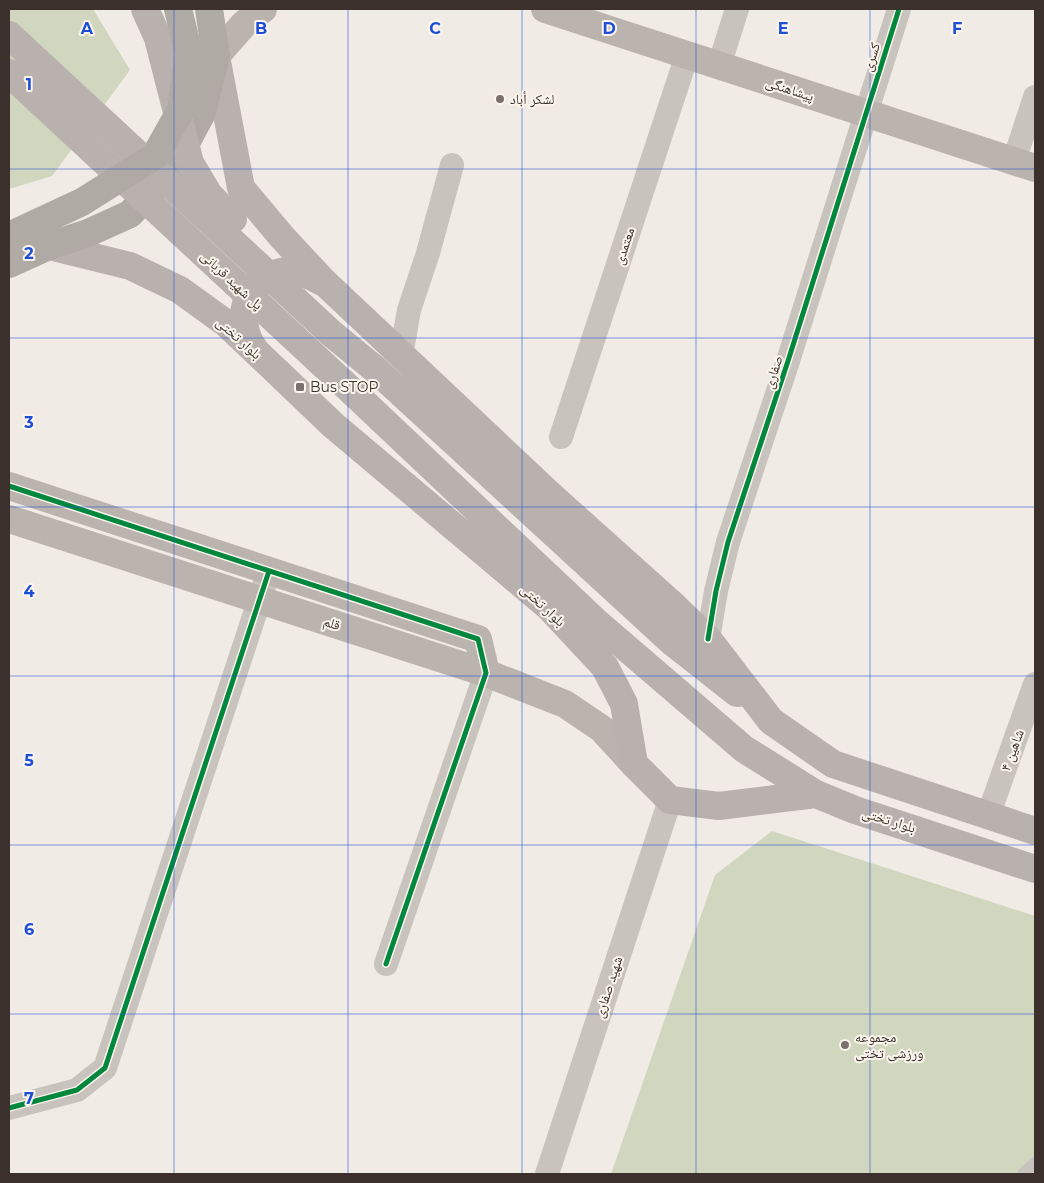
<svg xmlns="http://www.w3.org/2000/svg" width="1044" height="1183" viewBox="0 0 1044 1183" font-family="Montserrat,'Noto Naskh Arabic',sans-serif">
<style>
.green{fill:#d1d6bf}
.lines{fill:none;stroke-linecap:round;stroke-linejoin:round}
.lane{stroke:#c9c3be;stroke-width:12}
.street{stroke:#c9c3be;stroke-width:24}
.secondary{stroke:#bab3ae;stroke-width:28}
.primary{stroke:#b8b1ad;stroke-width:28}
.highway{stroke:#afaaa4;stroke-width:28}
.primary-bridge{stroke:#b8b1ad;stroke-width:28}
.highway-bridge{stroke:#afaaa4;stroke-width:28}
.cycleway-casing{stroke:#fbf5ee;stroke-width:8}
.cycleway{stroke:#00873e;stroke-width:5}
.grid{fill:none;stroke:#1d4ed8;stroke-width:1;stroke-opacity:0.55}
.poi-dot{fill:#7a716c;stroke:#fbf5ee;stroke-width:2}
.labels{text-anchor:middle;stroke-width:4;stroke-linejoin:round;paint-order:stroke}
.street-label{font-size:14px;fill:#3b302b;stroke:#fbf5ee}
.poi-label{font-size:14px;fill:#3b302b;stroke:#fbf5ee;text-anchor:start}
.grid-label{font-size:16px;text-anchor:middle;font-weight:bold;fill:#1d4ed8;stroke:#fbf5ee;stroke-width:4;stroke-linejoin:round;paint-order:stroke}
</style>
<rect width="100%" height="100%" fill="#f0ebe5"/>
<path class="green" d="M9 9H93L130 70 52 176 9 189Z
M772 831 1035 916V1174H611L715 875Z"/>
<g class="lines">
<path class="lane" d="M1023 1174 1035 1163"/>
<path class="street" d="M719 66 737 9
M1014 161 1035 97
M401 356 409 310 428 253 452 165
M561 437 687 55
M708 639 716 591 728 542 788 361 899 9
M988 816 1035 684
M386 964 486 673
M9 1108 77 1090 105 1068 269 571
M547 1174 670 800"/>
<path class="secondary" d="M545 9 1035 168
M216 56 244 24 263 9
M9 486 478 639 486 673
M9 519 486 673 565 704 602 729 634 764"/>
<path class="primary" d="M216 56 241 188 282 237 324 282 549 494 675 607 708 639 771 721 833 764 1035 831
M49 246 130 266 180 290 227 324 333 425 549 607 605 667 624 704 634 764 670 800 719 806 816 794 855 810 1035 869
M255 350C231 318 248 273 289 271 301 270 312 276 322 282
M376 370 671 641 737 693
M342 382 595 621 744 749 816 794"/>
<path class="highway" d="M9 264 49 246 88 233 130 214 172 169 201 115 216 56 209 9"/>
<path class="primary-bridge" d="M145 9 158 38 190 163 209 195 233 219
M9 35 331 333 376 370
M9 73 342 382"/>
<path class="highway-bridge" d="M9 236 82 202 155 156 181 110 189 54 178 9"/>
<defs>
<path id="cycleway" d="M9 486 478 639 486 673 386 964
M708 639 716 591 728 542 788 361 899 9
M9 1108 77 1090 105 1068 269 571"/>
</defs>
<use href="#cycleway" class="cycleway-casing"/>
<use href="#cycleway" class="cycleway"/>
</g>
<path class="grid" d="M174 9V1174M348 9V1174M522 9V1174M696 9V1174M870 9V1174M9 169H1035M9 338H1035M9 507H1035M9 676H1035M9 845H1035M9 1014H1035"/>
<g class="poi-dot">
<circle cx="500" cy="99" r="5"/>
<rect x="295" y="382" width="10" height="10" rx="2.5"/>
<circle cx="845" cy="1045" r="5"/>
</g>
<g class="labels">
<g class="street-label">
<text transform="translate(871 57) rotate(-72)" y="5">کسری</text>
<text transform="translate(790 89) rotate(18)" y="5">پیشاهنگی</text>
<text transform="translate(624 246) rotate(-72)" y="5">معتمدی</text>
<text transform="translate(232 280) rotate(43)" y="5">پل شهید قربانی</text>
<text transform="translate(239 338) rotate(42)" y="5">بلوار تختی</text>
<text transform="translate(773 372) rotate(-72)" y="5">صفاری</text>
<text transform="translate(543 605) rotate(43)" y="5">بلوار تختی</text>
<text transform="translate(332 623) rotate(18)" y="5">قلم</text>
<text transform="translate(1012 750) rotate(-70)" y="5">شاهین ۴</text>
<text transform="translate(889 820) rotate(17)" y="5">بلوار تختی</text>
<text transform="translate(608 987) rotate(-72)" y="5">شهید صفاری</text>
</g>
<g class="poi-label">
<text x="510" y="104">لشكر أباد</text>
<text x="310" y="392">Bus STOP</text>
<text x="855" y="1042">مجموعه<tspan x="855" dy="16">ورزشی تختی</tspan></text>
</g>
</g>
<g class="grid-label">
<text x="87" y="34">A</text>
<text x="261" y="34">B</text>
<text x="435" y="34">C</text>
<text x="609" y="34">D</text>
<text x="783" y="34">E</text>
<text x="957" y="34">F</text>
<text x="29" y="90">1</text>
<text x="29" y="259">2</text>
<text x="29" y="428">3</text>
<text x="29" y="597">4</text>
<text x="29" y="766">5</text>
<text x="29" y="935">6</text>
<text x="29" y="1104">7</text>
</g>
<rect width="1044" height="1183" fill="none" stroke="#3b302b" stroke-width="20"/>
</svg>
